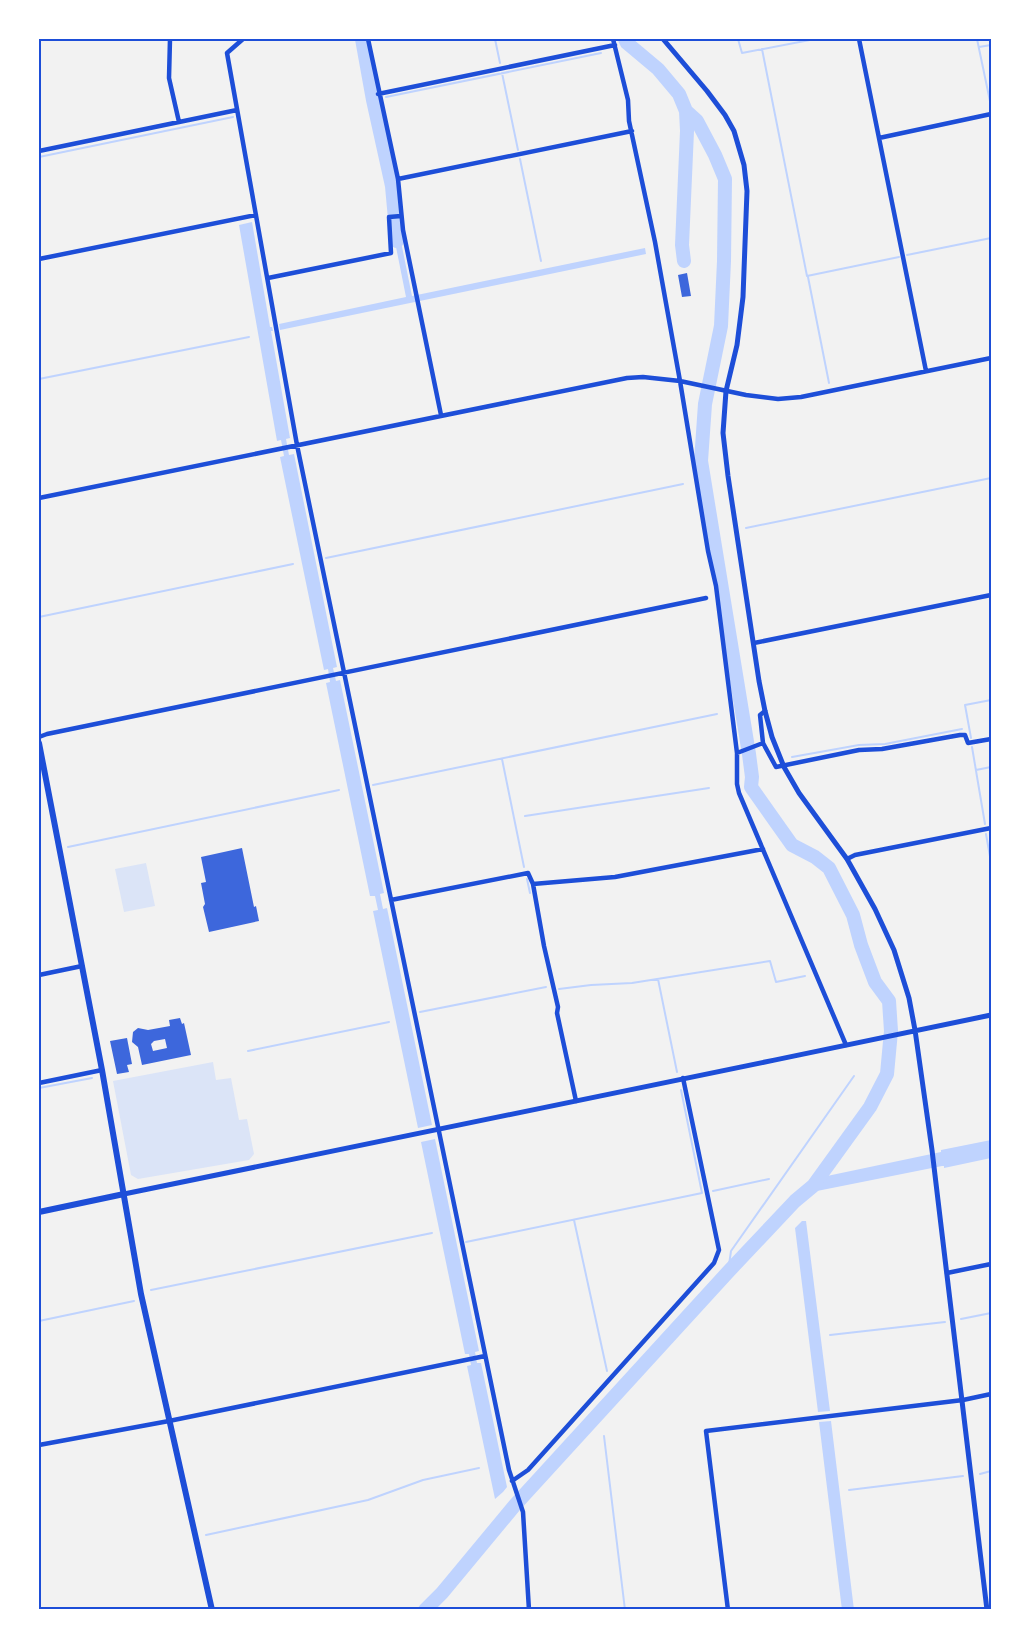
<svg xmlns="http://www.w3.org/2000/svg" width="1030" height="1649" viewBox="0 0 1030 1649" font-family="'Playfair Display',serif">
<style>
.green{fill:#dbe4f7}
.water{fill:#bfd3fe}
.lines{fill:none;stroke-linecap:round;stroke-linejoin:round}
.stream{stroke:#bfd3fe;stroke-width:2}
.river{stroke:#bfd3fe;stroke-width:14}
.building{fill:#3d67dc;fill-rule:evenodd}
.minor{stroke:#1d4ed8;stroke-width:4.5}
.tertiary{stroke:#1d4ed8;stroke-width:5}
.secondary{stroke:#1d4ed8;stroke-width:6}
.neatline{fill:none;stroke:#1d4ed8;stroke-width:2}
</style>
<rect width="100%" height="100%" fill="#f2f2f2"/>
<path class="green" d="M146 863 155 906 124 912 115 869Z
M213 1062 216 1080 231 1078 239 1120 247 1119 254 1154 249 1160 138 1179 131 1175 113 1081Z"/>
<path class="water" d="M252 222 270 327H272L273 331H271L290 438 286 439 289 455 294 454 337 667 333 668 336 681 340 680 384 893 380 894 383 909 387 908 432 1125 418 1128 373 911 378 910 375 896H370L326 683 330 682 328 669 324 670 280 457 284 456 281 440 277 441 239 225Z
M394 222H397L412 296 645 248 646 254 280 330 279 324 406 297 396 247Z
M435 1139 479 1351 475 1352 477 1363H481L507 1487 503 1492 495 1499 467 1366 471 1365 469 1354H465L421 1142Z
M991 1140V1158L944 1168V1166H942L812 1192 827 1176 941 1152V1150Z
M802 1221H806L830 1411 818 1412 795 1228Z
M831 1421 854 1610H842L819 1422Z"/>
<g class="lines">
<path class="stream" d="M495 39 500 63
M738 39 742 53 815 39
M977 39 991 106
M979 47 991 45
M762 49 807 276 899 257
M502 73 518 150
M386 97 601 53
M39 157 233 117
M520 159 541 261
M907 255 991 238
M808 277 829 383
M39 379 249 337
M746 528 991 478
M326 558 683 484
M39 617 293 564
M971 738 965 705 991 700
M972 747 985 824
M792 757 859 745 885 744 962 729
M502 759 524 867
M976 770 991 767
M373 785 717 714
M525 816 709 788
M986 834 991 862
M68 847 339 790
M527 879 530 893
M658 979 677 1072
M559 989 591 985 632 983 770 961 776 982 805 976
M420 1012 546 987
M248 1051 389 1022
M39 1088 92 1078
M813 1186 821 1184
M713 1191 769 1179
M574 1220 607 1371
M466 1242 702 1193 681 1090
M728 1272 731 1251 854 1076
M151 1290 432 1233
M961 1319 991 1313
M39 1321 134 1301
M830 1335 945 1322
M604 1436 625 1610
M980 1474 991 1471
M849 1490 963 1476
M206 1535 368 1500 423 1480 479 1468"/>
<path class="river" d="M362 39 373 100 392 186 397 241
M684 261 682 245 687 131 686 111
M425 1610 442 1593 515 1505 728 1272 795 1201 813 1186 870 1107 887 1074 891 1031 889 1001 875 982 861 945 853 915 829 868 815 857 792 845 751 787 752 777 749 754 701 461 705 404 721 326 724 261 725 179 715 155 697 121 686 111 679 94 658 69 627 43 625 39"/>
</g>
<path class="building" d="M687 273 691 296 682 297 678 275Z
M242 848 254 907 256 906 259 921 209 932 203 907 205 904 201 883 206 882 201 857Z
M180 1018 182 1024 184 1023 191 1055 142 1065 138 1047 132 1042 133 1032 138 1028 148 1030 170 1026 169 1020ZM165 1039 167 1048 153 1051 151 1044 154 1041Z
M127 1038 132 1064 127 1065 129 1072 117 1074 110 1041Z"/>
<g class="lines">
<path class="minor" d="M170 39 169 78 179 122
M243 39 227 53 297 445 509 1470 523 1512 529 1610
M368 39 398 179 403 230 441 415
M613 39 628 100 629 121 655 242 680 381 708 551 716 586 737 753V784L739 793 846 1045
M859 39 926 371
M378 94 615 45
M879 138 991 114
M39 151 237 110
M398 179 632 131
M39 259 256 215
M268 278 391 253 389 217 401 216
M39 498 627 378 643 377 680 381 746 395 778 399 801 397 991 358
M754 643 991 595
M39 737 47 734 706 598
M763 743 760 715 765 711
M737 753 763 743 776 767 859 750 882 749 960 735H965L968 743 991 739
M847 859 855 855 991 828
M533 884 615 877 763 849
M391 900 528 873 533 884 544 946 558 1007 557 1013 576 1101
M39 975 82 966
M39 1083 102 1070
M947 1273 991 1264
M39 1445 169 1421 485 1356
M512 1481 528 1470 714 1263 719 1250 683 1078
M728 1610 706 1431 963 1400 991 1394"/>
<path class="tertiary" d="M663 39 707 91 725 115 734 131 744 165 747 191 743 297 737 345 726 391 723 433 728 476 759 681 765 711 772 737 784 767 799 793 847 859 875 909 894 950 909 998 915 1030 932 1150 987 1610
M124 1194C413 1136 702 1075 991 1015"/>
<path class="secondary" d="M39 743 102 1070 141 1294 212 1610
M39 1212 124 1194"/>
</g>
<rect width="1030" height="1649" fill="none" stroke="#ffffff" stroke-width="81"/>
<rect x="40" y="40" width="950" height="1568" class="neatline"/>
</svg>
